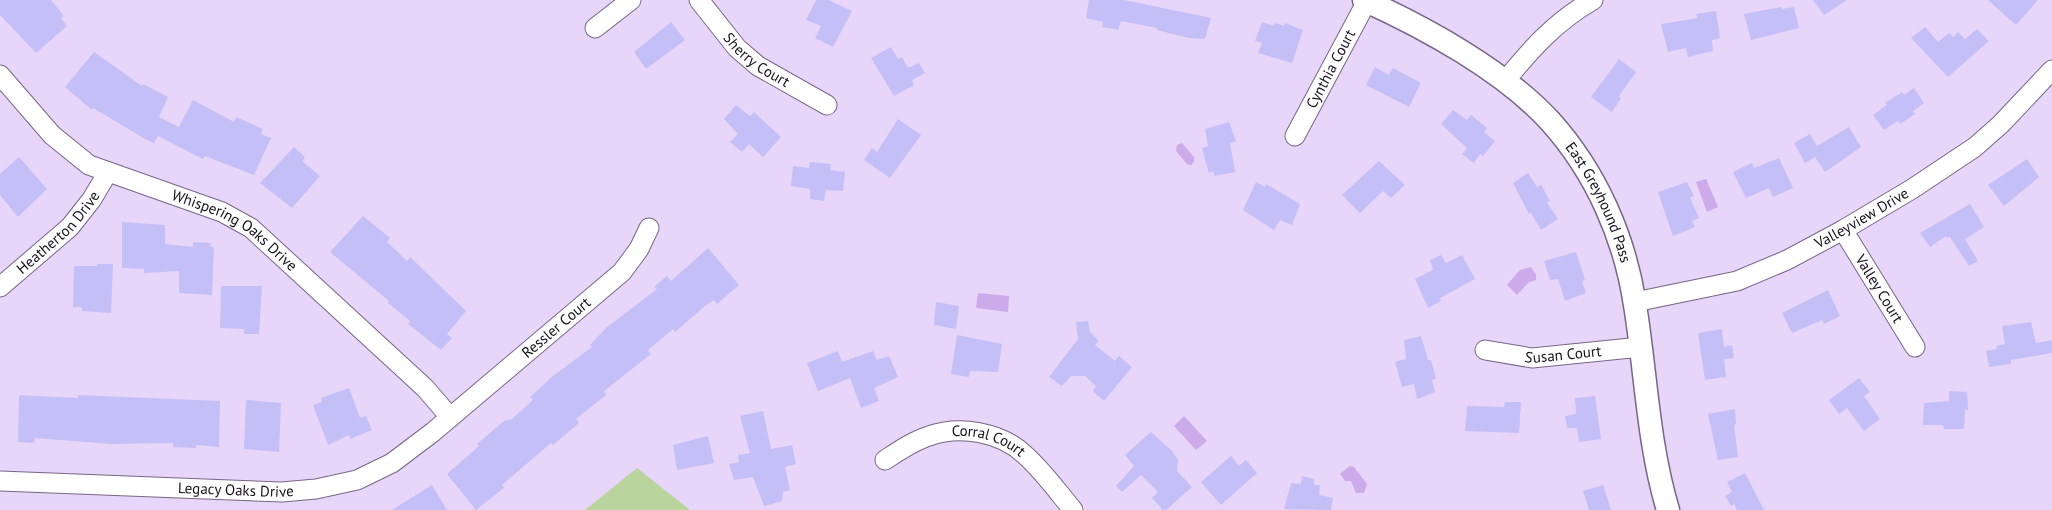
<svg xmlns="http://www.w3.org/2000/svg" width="2052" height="510" viewBox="0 0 2052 510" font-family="'PT Sans',sans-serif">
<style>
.green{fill:#b9d49c}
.water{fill:#cdaaea}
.building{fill:#c4bff6}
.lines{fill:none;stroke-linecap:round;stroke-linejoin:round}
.minor-casing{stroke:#776686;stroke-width:21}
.tertiary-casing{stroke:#776686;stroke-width:25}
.minor{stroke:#fff;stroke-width:19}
.tertiary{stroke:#fff;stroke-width:22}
.labels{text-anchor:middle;stroke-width:4;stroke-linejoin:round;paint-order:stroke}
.street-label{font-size:15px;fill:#16101c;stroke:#fff}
</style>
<rect width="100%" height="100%" fill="#e8d5fa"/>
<path class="green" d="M637 468 690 510H585Z"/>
<path class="water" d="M1182 143 1194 157V162L1191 165 1187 164 1176 151 1177 145Z
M1706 179 1718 207 1707 212 1696 182Z
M1531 267 1536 275V280L1529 282 1517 295 1507 285 1520 270Z
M978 293 1009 296 1008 312 976 308Z
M1184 416 1207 441 1196 450 1174 426Z
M1350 466 1354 467 1367 484 1364 493H1356L1351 481H1345L1340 474Z"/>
<path class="building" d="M0 0H51L64 16 61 18 67 26 36 53 0 15Z
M816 0H828L852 11 833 47 815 38 821 26 806 20Z
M1089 0H1124L1211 18 1205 39 1189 38 1157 30V28L1121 21 1118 30 1102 27 1103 22 1086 18Z
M1813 0H1847L1824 15Z
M1988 0H2038L2016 25Z
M1781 7 1782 9 1794 7 1799 28 1751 40 1744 14Z
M1716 11 1720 38 1712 40 1713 51 1688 57 1686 48 1668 52 1661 24 1698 18 1696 14Z
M671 22 685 40 646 69 634 52Z
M1262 22 1274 26 1275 23 1284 26 1285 23 1303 30 1292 63 1258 53 1262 43 1255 41Z
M1925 27 1938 42 1949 33 1953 37 1958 32 1965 39 1977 29 1989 41 1948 77 1911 38Z
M891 47 898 59 902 57 908 68 919 63 925 73 912 80 914 85 894 96 871 58Z
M94 52 142 86 143 84 168 97 159 117 179 127 193 100 234 122 236 117 263 129 261 134 271 138 254 175 205 156 203 159 158 136 154 143 147 140 93 108 92 110 65 87Z
M1619 59 1636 72 1619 96 1621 98 1612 112 1591 97Z
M1375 67 1389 75 1393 68 1421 83 1409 107 1366 85Z
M1914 88 1924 103 1913 111 1915 114 1900 124 1898 121 1884 130 1873 115 1887 105 1885 103 1902 92 1904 95Z
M736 105 750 116 754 112 781 137 763 157 749 144 742 152 730 142 738 134 724 119Z
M1453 110 1467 120 1471 115 1487 128 1484 132 1495 141 1483 156 1480 154 1474 163 1462 154 1467 148 1441 124Z
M898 119 921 135 890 178 864 160 872 148 877 152Z
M1229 122 1236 141 1230 143 1235 172 1215 176 1213 171 1209 173 1202 148 1208 146 1205 129Z
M1849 127 1861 147 1825 172 1815 157 1805 163 1794 143 1810 134 1817 146Z
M294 147 305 157 302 161 320 176 292 208 260 183Z
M19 157 47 189 18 217 0 195V174Z
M1779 158 1793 188 1773 197 1769 188 1746 198 1733 172 1752 163 1754 168Z
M2027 159 2039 177 2004 206 1988 185Z
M1379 161 1405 185 1391 198 1383 191 1360 213 1342 195Z
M810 162 831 164 830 170 845 172 843 191 826 190 824 201 810 199V189L791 186 793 166 809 168Z
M1528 173 1537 187 1541 185 1550 201 1547 203 1558 219 1541 230 1531 213 1529 214 1513 183Z
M1256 182 1265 187 1266 184 1300 204 1292 225 1280 220 1274 230 1243 210Z
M1687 182 1694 196 1690 198 1699 218 1692 221 1695 227 1673 236 1658 192Z
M1970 204 1984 227 1965 239 1978 261 1969 266 1950 237 1947 238 1946 236 1930 247 1920 233Z
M363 216 390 238 387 242 407 261 410 257 466 311 447 334 452 338 441 350 408 324 410 321 388 303 389 301 330 252Z
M122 222 165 225V244L193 247V242L211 243 210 247H214L212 295 179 293V271L144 273V269L122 268Z
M708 248 739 285 717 304 714 300 706 305 675 332 673 329 648 350 651 354 604 391 606 395 576 419 579 423 553 445 551 443 502 485 504 488 476 510 447 474 479 446 477 444 504 421 512 419 533 400 530 397 553 376 592 347 590 345 606 328 657 289 654 287 667 276 671 281Z
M1576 252 1585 280 1582 281 1586 293 1565 301 1558 279 1550 280 1544 261Z
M1441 255 1446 263 1462 255 1475 279 1440 298 1441 301 1428 308 1415 279 1433 270 1430 260Z
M97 264H113L111 313 82 311V307H73L74 266H97Z
M221 286H262L259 334H244V329L220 328Z
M1828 290 1840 316 1824 324 1822 320 1792 333 1782 313Z
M936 302 959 306 956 329 934 325Z
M1088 321 1090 332 1099 341 1095 345 1115 361 1119 356 1132 367 1104 401 1093 391 1096 386 1085 376H1071L1062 386 1049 377 1078 339 1076 322Z
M2031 322 2036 343 2052 340V353L2011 360V364L1989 367 1986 351 1997 349 1996 346 2005 344 2002 326Z
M1722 329 1724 347 1732 345 1734 358 1724 359 1726 377 1705 380 1698 333Z
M957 335 1002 344 998 372 970 371 969 377 951 374Z
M1421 336 1428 360H1431L1436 378 1432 380 1435 392 1417 399 1414 384 1402 387 1395 362 1406 359 1404 340Z
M838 351 842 362 873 351 877 360 889 356 898 377 874 388 879 401 861 408 850 378 818 391 807 363Z
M1859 378 1870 392 1864 396 1880 419 1864 431 1847 408 1839 414 1829 400Z
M349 388 360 418 366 416 372 430 350 439 349 435 328 445 313 405 322 402 321 398Z
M1949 391 1967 392 1968 410H1965L1964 429H1944L1943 425H1923L1924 403 1949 401Z
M19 395 78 398V395L220 401 219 447 196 445V448L173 447V443L111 444 35 438 34 443 18 442Z
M1595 396 1601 439 1579 442 1577 428H1567L1565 416 1576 414 1575 398Z
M246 400 281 403 279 452 244 449Z
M1505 402H1521L1519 433 1465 431 1467 406 1504 407Z
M1735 409 1736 424 1734 425 1738 457 1718 460 1708 414Z
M763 411 771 449 792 445 796 464 785 467 790 490 783 492 782 501 764 506 753 477 734 480 729 464 739 462 738 455 750 453 740 416Z
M1151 432 1172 451 1178 460 1177 471 1192 487 1166 510H1163L1152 498 1158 492 1141 475 1122 492 1116 486 1134 466 1125 455Z
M708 436 714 463 677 470 673 445Z
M1231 456 1239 466 1246 460 1257 473 1221 505 1201 482Z
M1745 473 1764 510H1737L1734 504 1731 506 1725 496 1732 492 1727 482Z
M1302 476 1314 479V485H1320L1319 495 1333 498 1331 510 1284 509 1291 483 1301 484Z
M432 485 447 510H392Z
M1603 485 1611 510H1589L1583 491Z"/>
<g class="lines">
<defs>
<g id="minor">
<path id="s1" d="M699 0 737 48 758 66 827 105"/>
<path d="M595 28 631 0"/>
<path id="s2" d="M0 75 52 135 89 165 222 212 251 228 425 388 450 417"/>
<path d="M1505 81C1532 48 1555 22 1593 0"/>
<path id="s3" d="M1295 136 1367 1"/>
<path id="s4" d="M1843 230 1915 347"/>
<path id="s5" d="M0 287 70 227 92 199 108 172"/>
<path id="s6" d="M1635 302 1737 281 1787 260 1843 230 1912 189 1975 147 2001 124 2052 70"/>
<path id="s7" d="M1485 350 1532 358 1641 347"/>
<path id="s8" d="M885 460C899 451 913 441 929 436 960 425 1001 432 1025 455 1043 471 1058 492 1073 510"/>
<path id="s9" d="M0 481 282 492 316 489 357 480 392 463 433 432 622 272 639 249 649 228"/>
</g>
<g id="tertiary">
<path id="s10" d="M1364 0C1426 28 1504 71 1550 121 1596 172 1625 238 1635 305 1646 373 1648 444 1668 510"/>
</g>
</defs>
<use href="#minor" class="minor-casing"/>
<use href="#tertiary" class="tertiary-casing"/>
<use href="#minor" class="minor"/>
<use href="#tertiary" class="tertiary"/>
</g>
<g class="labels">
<g class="street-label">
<text dy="5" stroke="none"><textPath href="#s1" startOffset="84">Sherry Court</textPath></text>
<text dy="5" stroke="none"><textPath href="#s3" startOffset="76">Cynthia Court</textPath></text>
<text dy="5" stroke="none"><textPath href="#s10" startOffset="319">East Greyhound Pass</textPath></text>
<text dy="5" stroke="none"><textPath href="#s6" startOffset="244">Valleyview Drive</textPath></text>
<text dy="5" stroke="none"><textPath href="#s5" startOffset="80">Heatherton Drive</textPath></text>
<text dy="5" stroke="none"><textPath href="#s2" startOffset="288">Whispering Oaks Drive</textPath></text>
<text dy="5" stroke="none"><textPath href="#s4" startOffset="69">Valley Court</textPath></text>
<text dy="5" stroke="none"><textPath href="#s9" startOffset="610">Ressler Court</textPath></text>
<text dy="5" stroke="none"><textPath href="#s7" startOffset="79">Susan Court</textPath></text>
<text dy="5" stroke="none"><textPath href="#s8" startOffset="112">Corral Court</textPath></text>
<text dy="5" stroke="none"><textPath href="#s9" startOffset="236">Legacy Oaks Drive</textPath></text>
</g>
</g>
</svg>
